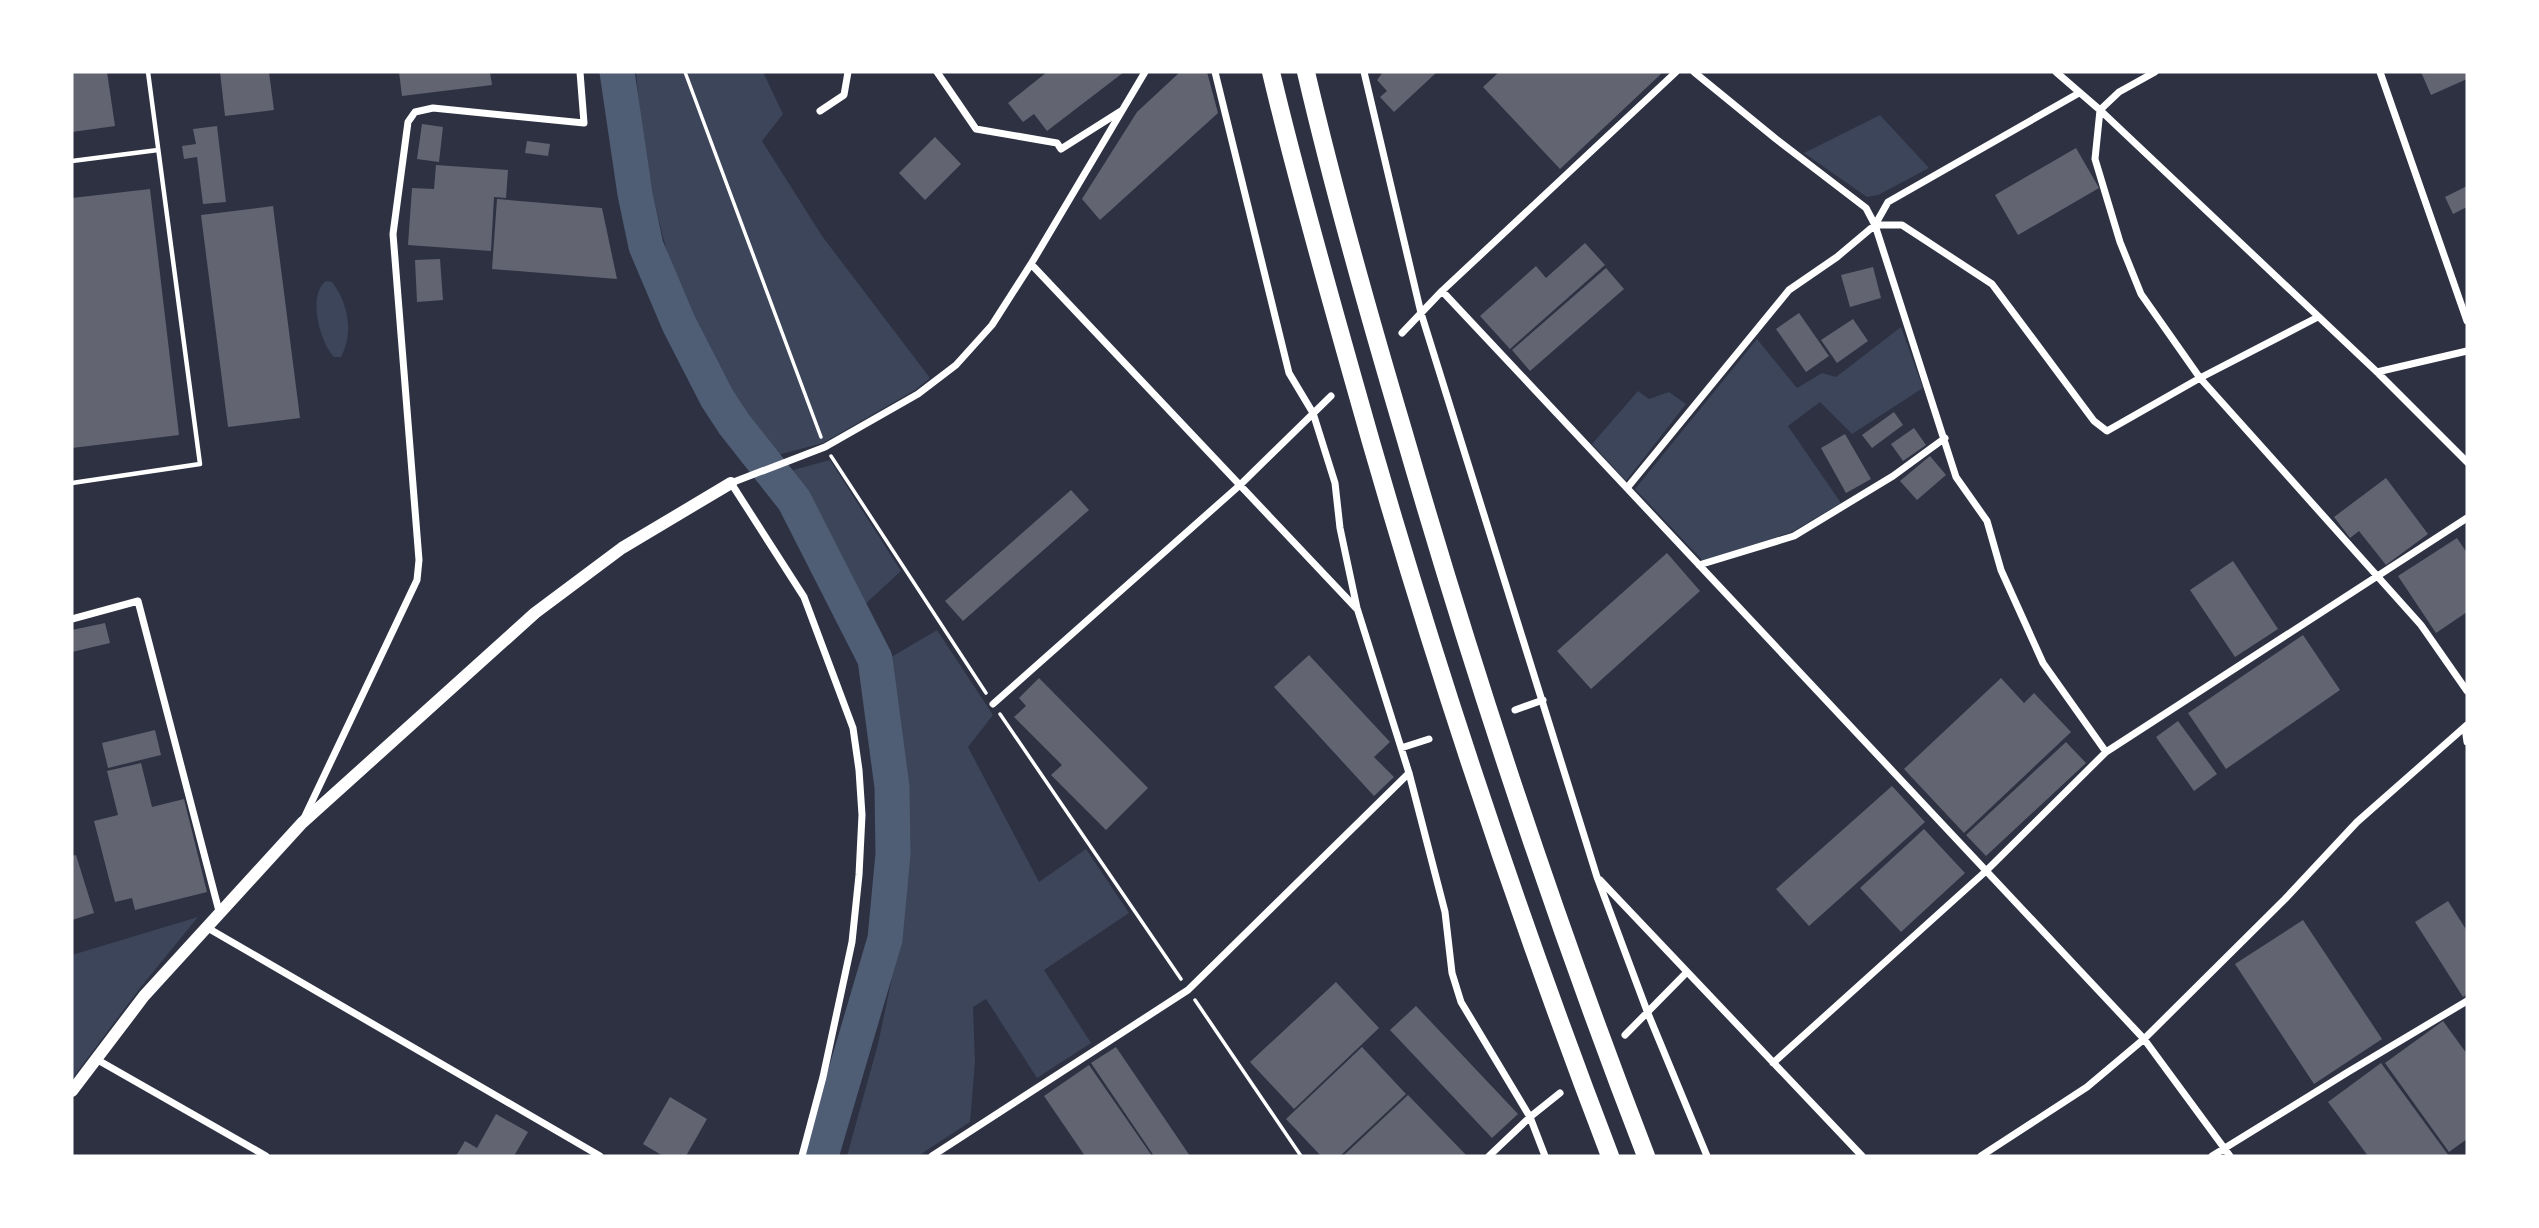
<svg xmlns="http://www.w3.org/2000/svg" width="2539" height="1228" viewBox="0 0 2539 1228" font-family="Rubik,sans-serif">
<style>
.green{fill:#3c4559}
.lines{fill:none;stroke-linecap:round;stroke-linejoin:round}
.river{stroke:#4f5d75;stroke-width:35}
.building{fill:#626471}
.path{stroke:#fff;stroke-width:3.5}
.service{stroke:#fff;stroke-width:4.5}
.minor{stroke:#fff;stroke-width:7}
.tertiary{stroke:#fff;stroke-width:12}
.motorway{stroke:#fff;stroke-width:18}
</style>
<rect width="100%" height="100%" fill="#2d3142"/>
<path class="green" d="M636 72H763L783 114 762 141 822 236 930 378 915 390 823 443 774 456C736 404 701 348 679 288 654 219 642 144 636 72Z
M1880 115 1929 168 1878 195 1867 197 1804 153Z
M326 281 332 282C348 302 354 333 341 357H334C320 343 307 295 326 281Z
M1901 327 1923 388 1852 434 1820 402 1788 426 1841 503 1792 532 1703 561 1635 489 1757 339 1797 388 1822 373 1836 377Z
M1638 391 1649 399 1669 392 1686 404 1626 481 1592 444Z
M830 460 901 571 861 608 786 472Z
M937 630 993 715 968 747 1039 882 1086 849 1129 913 1044 970 1091 1043 1037 1078 986 999 973 1007 975 1062 970 1122 918 1156H847L878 1044 900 939 904 860 902 778 881 663Z
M198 917 140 988 72 1079V955Z"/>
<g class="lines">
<path class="river" d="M617 72 635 194 646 246 679 324 717 398 734 424 794 500 875 659 892 787 893 854 885 939 821 1156"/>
</g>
<path class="building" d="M72 72H107L115 126 72 132Z
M220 72H269L274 110 225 116Z
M399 72H490L492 85 402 96Z
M1047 72H1124L1047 131 1034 114 1023 122 1008 103Z
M1180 72H1207L1218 113 1100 220 1082 199 1137 112Z
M1383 72H1437L1394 112 1380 97 1387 91 1377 80Z
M1499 72H1660L1662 73 1560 169 1483 87Z
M2421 72H2467V79L2431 95Z
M422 124 443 127 439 162 417 159Z
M217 126 226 202 203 204 197 157 184 159 182 146 196 144 193 129Z
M935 137 961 164 925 200 899 173Z
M527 141 550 144 548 156 525 153Z
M2076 148 2099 188 2018 235 1995 195Z
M436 165 508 170 506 198 494 197 491 251 408 245 412 188 434 189Z
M2467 186V207L2453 214 2445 197Z
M150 189 179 435 72 448V198Z
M497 199 602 208 617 279 492 269Z
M273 206 300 418 228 427 201 215Z
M1585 243 1605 265 1510 349 1480 316 1536 266 1546 278Z
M440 259 443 300 417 302 415 260Z
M1873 267 1881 298 1850 307 1841 275Z
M1606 268 1624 289 1530 371 1512 350Z
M1799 313 1829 356 1806 372 1776 329Z
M1853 319 1868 341 1837 363 1821 340Z
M1894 412 1903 425 1872 448 1862 435Z
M1914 428 1926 445 1903 461 1891 444Z
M1845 434 1871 479 1846 493 1821 448Z
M1930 456 1946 475 1917 500 1900 481Z
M2386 478 2428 534 2386 565 2359 531 2350 538 2334 517Z
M1071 490 1089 510 963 621 945 601Z
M2457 538 2467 553V612L2436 633 2398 576Z
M1667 553 1700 591 1591 689 1557 651Z
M2233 561 2278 629 2235 657 2190 590Z
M105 623 110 643 72 652V630Z
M2303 635 2340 690 2226 769 2188 713Z
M1309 655 1390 742 1374 757 1394 777 1374 796 1274 687Z
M1039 678 1148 788 1106 830 1051 775 1062 765 1014 717 1026 706 1019 698Z
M2001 678 2024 703 2034 693 2071 732 1964 833 1904 769Z
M2178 721 2217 774 2194 791 2156 737Z
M155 730 161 755 108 768 102 743Z
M2066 742 2086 763 1986 856 1966 835Z
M141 763 152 807 184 799 207 892 135 910 132 898 115 902 94 821 118 815 107 771Z
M1892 786 1925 822 1809 926 1776 889Z
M1924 829 1965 873 1901 932 1860 888Z
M76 855 94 913 72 920V856Z
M2448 901 2467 931V994L2463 997 2415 922Z
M2303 920 2382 1039 2314 1084 2235 964Z
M1336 982 1379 1028 1294 1109 1250 1062Z
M1416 1006 1518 1114 1492 1138 1390 1030Z
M2443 1021 2467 1054V1139L2449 1152 2385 1063Z
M1116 1047 1190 1156H1154L1091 1063Z
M1362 1047 1406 1094 1340 1156H1321L1286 1119Z
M2381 1063 2449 1156H2368L2328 1102Z
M1089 1065 1152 1156H1085L1044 1096Z
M1408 1095 1467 1156H1343Z
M670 1097 707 1119 686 1156H663L643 1144Z
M496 1114 528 1132 514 1156H456L465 1141 477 1148Z"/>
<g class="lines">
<path class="path" d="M685 72 821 437
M831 456 986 693
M1000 714 1181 979
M1195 1000 1301 1156"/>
<path class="service" d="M72 161 158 150
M72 483 200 464 148 72"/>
<path class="minor" d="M937 72 976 129 1057 143 1061 149 1121 111
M1215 72 1289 373 1313 413 1335 483 1340 528 1357 608 1409 773 1445 912 1452 973 1461 1002 1530 1117 1545 1156
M1364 72 1421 313 1597 877 1647 1011 1707 1156
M1694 72 1776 139 1866 208 1875 225 1956 477 1987 521 2001 570 2043 663 2106 752
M2056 72 2100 110 2377 372 2467 462
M2155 72 2119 92 2100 110 2095 159 2120 242 2141 294 2200 378 2421 625 2467 691
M2380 72 2467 321
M820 111 844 95 848 72
M1875 225H1902L1992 284 2094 421 2107 431 2200 378 2318 317
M1031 264 1356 608
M1442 291 2144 1039 2230 1156
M1402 333 1442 291 1676 72
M2377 372 2467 351
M1627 488 1789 290 1837 257 1875 225 1888 202 2079 93
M1699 565 1794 536 1893 476 1945 438
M72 619 138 601 219 911
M993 704 1240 485 1331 396
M1515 710 1543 700
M2465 728 2467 742
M1401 748 1429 739
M305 816 417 580 419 560 393 234 408 122 415 112 433 108 584 123 580 72
M1600 880 1862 1156
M206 927 600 1156
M1625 1035 1687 972
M96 1059 266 1156
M1773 1063 1986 871 2106 752 2467 518
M802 1156 823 1077 852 942 859 875 862 815 859 770 853 728 804 597 731 483 825 447 918 394 956 365 992 325 1031 264 1145 72
M932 1156 1188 990 1409 773
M1489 1156 1530 1117 1560 1093
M1981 1156 2087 1087 2144 1039 2285 899 2357 822 2467 725
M2212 1156 2348 1072 2467 1001"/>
<path class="tertiary" d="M72 1091 144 996 302 823 535 613 622 548 731 483"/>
<path class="motorway" d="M1271 72C1295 174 1324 275 1352 375 1426 640 1512 900 1610 1156
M1306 72C1334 192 1368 312 1403 430 1474 676 1554 918 1646 1156"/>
</g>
<rect width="2539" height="1228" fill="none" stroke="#ffffff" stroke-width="147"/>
</svg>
